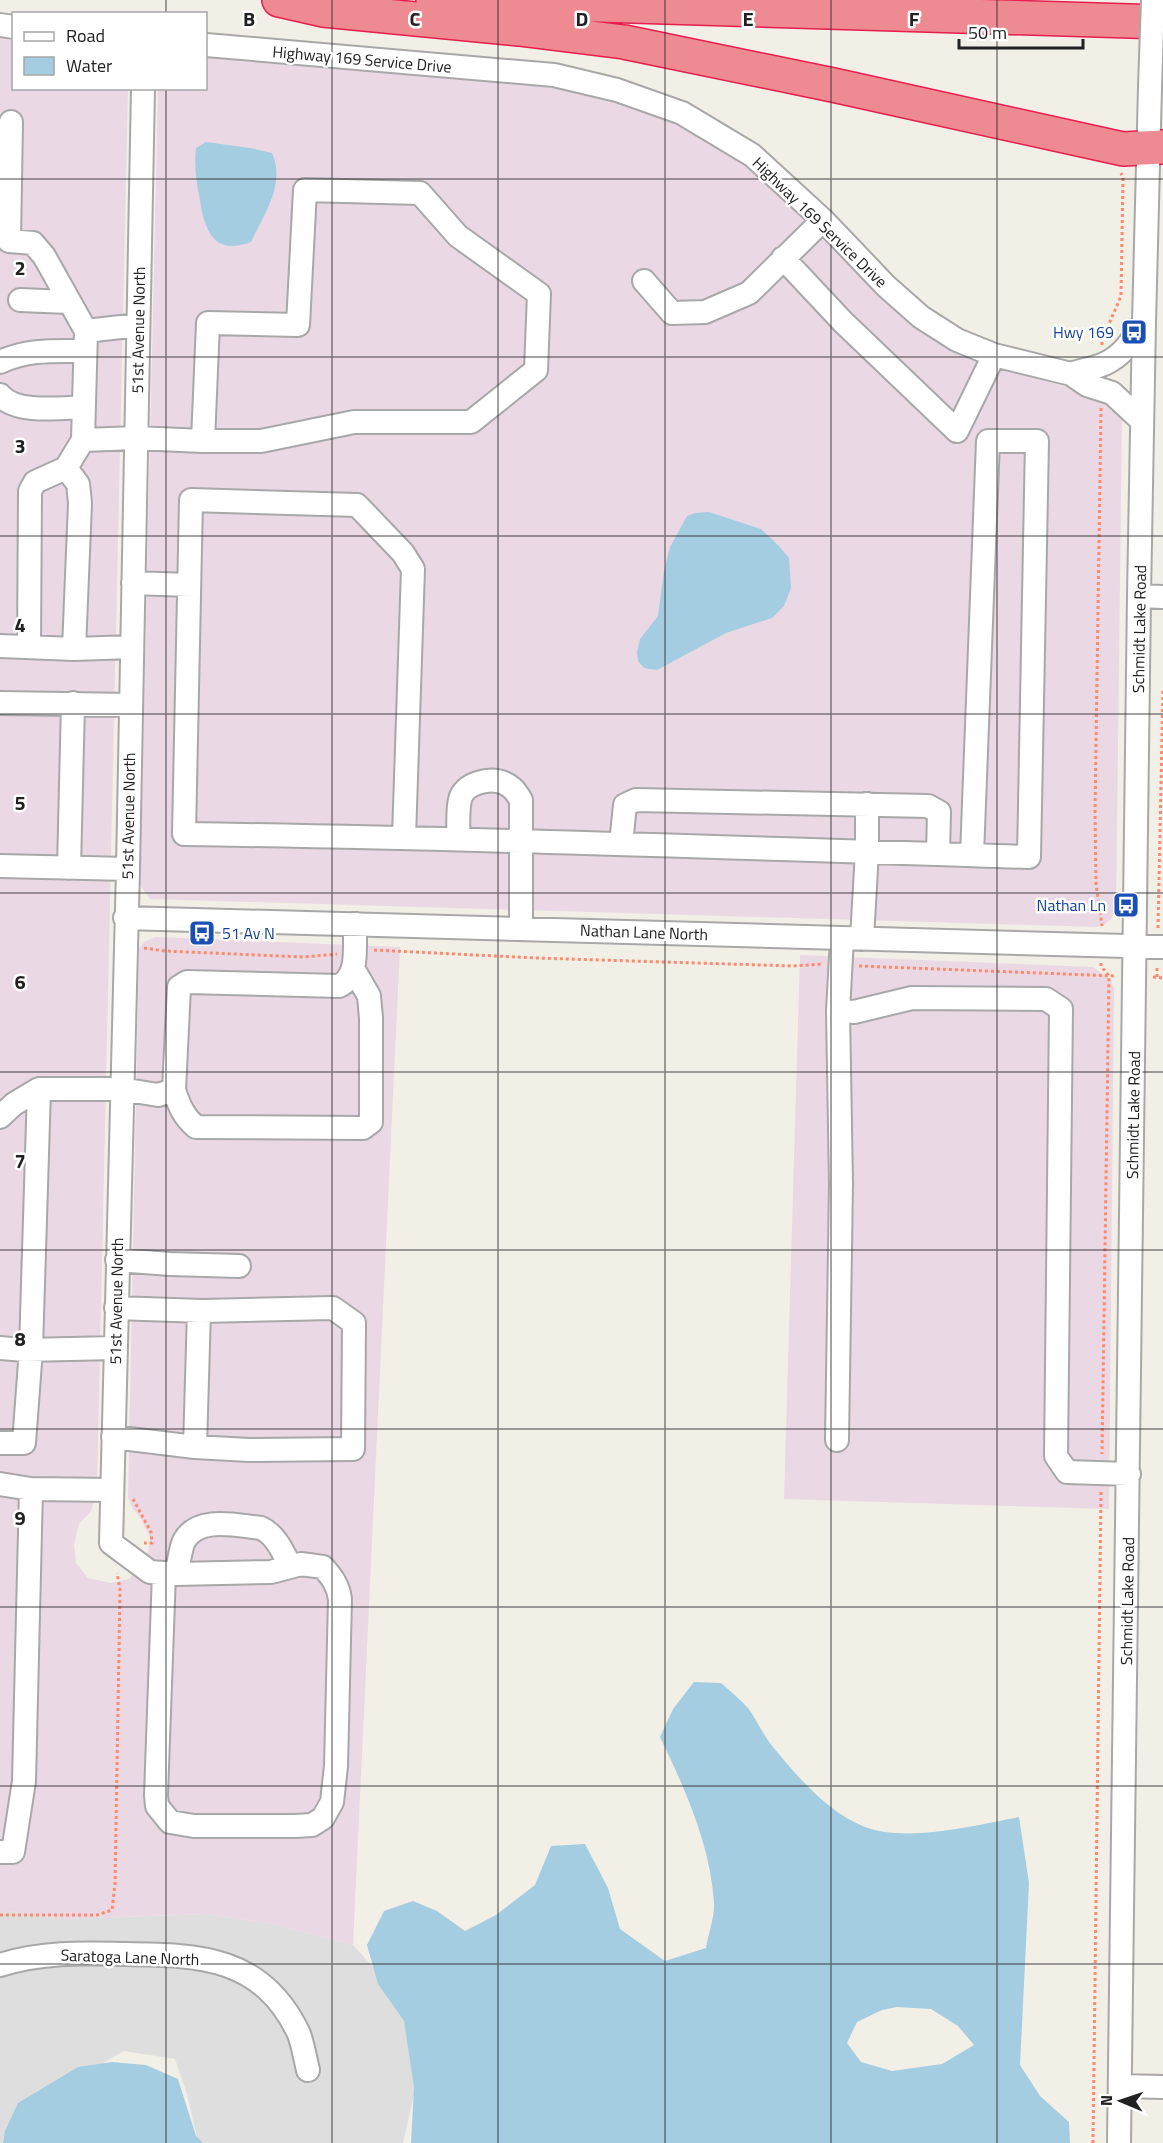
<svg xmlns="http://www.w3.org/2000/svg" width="1163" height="2143" viewBox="0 0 1163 2143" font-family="'Titillium Web',sans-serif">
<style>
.residential{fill:#dfdede}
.industrial{fill:#ebd8e5}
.water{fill:#a5cde1;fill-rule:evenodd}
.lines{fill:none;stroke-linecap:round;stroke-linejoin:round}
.minor-casing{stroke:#a8a8a8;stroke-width:26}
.highway-casing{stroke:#e61d4d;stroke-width:36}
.path{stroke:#ff896a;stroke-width:3;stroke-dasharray:3 3;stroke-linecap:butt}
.minor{stroke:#fff;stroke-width:22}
.highway{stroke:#ed8a92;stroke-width:33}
.minor-bridge-casing{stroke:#a8a8a8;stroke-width:26;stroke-linecap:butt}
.minor-bridge{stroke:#fff;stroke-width:22}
.grid{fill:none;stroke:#212121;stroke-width:1.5;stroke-opacity:0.55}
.labels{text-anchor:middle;stroke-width:5;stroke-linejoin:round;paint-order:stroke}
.street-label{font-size:16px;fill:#212121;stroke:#fff}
.transit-label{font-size:16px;fill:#164399;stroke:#fff;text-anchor:end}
.grid-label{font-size:20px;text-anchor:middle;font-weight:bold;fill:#212121;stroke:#fff;stroke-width:5;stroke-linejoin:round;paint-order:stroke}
</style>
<rect width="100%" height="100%" fill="#f2efe7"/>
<path class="residential" d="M8 1911 62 1919 208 1914 273 1924 353 1945 392 1988 407 2031 417 2082 403 2143H201L197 2138 187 2094 175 2059 124 2051 96 2067 9 2143H0V1914Z"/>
<path class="industrial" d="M0 39 13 40 14 88 128 89 97 1489 91 1511 79 1524 74 1544 76 1563 88 1578 111 1583 129 1579 148 1553 150 1538 141 1519 132 1507 128 1498 139 949 144 942 155 937 400 947 353 1945 273 1924 208 1914 62 1919 8 1911 0 1914Z
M206 54 554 88 629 105 691 128 775 184 865 282 908 321 954 350 996 368 1108 398 1122 418 1116 910 1111 919 1104 925 1097 927 150 899 140 885 158 89 206 88Z
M800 955 1093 967 1110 979 1114 989 1109 1509 784 1499Z"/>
<path class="water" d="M206 142 250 148 272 153C286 184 264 214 251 242 211 257 204 227 199 195 196 179 194 164 196 148Z
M709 512 761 529 778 545 789 558 791 588 784 606 772 618 726 633 657 670 644 668 638 661 637 652 640 639 658 616 664 571 670 547 687 516 695 513Z
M694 1682 721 1683C730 1691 740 1699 748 1708 757 1720 763 1735 773 1747 798 1777 827 1812 865 1827 907 1843 976 1825 1019 1817L1029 1883 1020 2065 1040 2096 1069 2122 1070 2143H411L414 2087 404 2021 378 1984 367 1945 384 1911 413 1901 437 1911 465 1931 496 1915 535 1885 551 1846 585 1844 608 1888 620 1929 665 1961 706 1948C708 1934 715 1917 714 1902 710 1844 685 1789 660 1737L673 1709ZM897 2007 931 2009 958 2026 974 2045 942 2064 892 2071 861 2062 847 2043 857 2022 882 2010Z
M112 2062 146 2065 178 2079 196 2136 203 2143H3L5 2131 18 2103 78 2067Z"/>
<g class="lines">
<defs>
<path id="minor" d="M0 25 14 27
M206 45 554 75 617 90 682 113 752 155 823 220 886 286 921 317 957 340 994 355 1071 374 1087 385 1112 393 1142 421
M143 88 128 869 111 1543 150 1572 176 1574 271 1572 301 1564 323 1567C332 1577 338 1585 340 1599L336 1766 332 1802 323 1818 312 1825 295 1826H194L170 1822 157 1806 156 1795 164 1573
M11 122 9 241 33 243 44 256 86 331 138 325
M783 258 843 322 957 431 994 355
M644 281 672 313 705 312 749 293 823 220
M20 300 69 302
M0 362C28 349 54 351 85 351
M1071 374C1081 370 1093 369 1104 364 1123 356 1133 339 1144 322
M0 395C16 414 60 408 83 407
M83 440 86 331
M66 468 78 484 80 503 74 649
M133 583 189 585
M1139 596 1163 597
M0 646 74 649 132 647
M29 647 30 491 35 482 66 468 83 440 136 438 203 441H261L354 422H471L536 370 539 294 458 236 420 193 305 190 298 325 208 323 203 441
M0 703 131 705
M404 837 413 569 403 553 357 505 191 500 184 834C466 838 748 848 1029 857L1037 441H988L972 855
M458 839C459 826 457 812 460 800 463 783 490 777 504 783 513 787 516 792 521 800V929
M621 844 625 805 636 800 928 806 939 812 938 854
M0 866 128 869
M69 868 73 703
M125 918 1163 947
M862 939 867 851V804
M838 1011 854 1012 912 998 1046 999 1061 1009 1056 1456 1067 1472 1129 1474
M174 1090C179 1105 183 1116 196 1127L363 1128 371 1122V1018L369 996 354 970
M0 1117 14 1104 39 1089H121L158 1095 174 1090 179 987 187 982 339 986C360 976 354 945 355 924
M117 1260 170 1264 239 1266
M0 1348 25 1350 115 1348
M113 1437 195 1447 249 1450 353 1449 354 1323 333 1308 202 1311 116 1308
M837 1440 841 1184 838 1011 842 938
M0 1443H24L31 1349 39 1089
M195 1447 199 1311
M0 1484 31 1489 112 1490
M176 1574C179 1564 180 1550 184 1541 198 1515 238 1526 261 1528 276 1535 283 1552 290 1566
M0 1852H13L24 1781 31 1489
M0 1965C42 1952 80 1953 123 1954 198 1955 262 1955 299 2034 303 2045 305 2058 308 2070
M1120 2086 1163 2087
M1119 2143 1139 596 1144 322 1150 87"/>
<path id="highway" d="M279 0 323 10 519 29 624 42 833 85 1123 149 1163 147
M433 0 1163 22"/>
</defs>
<use href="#minor" class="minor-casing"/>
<use href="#highway" class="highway-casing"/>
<path class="path" d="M1102 345V340L1121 296 1123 178 1121 173
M1101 408 1095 813 1096 884 1102 926
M1158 928 1163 690
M144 948 165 951 303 957 337 954
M374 950 536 958 793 966 823 964
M1101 963V966L1109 976 1102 1454
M859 966 1116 976
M1153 977 1163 978
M1157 977V965
M133 1499 151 1532 152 1543H144
M0 1915H97L112 1910 115 1884 120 1589 117 1573
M1093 2143 1101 1491"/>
<use href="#minor" class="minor"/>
<use href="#highway" class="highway"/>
<defs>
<path id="minor-bridge" d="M1150 87 1153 0"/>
</defs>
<use href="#minor-bridge" class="minor-bridge-casing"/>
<use href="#minor-bridge" class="minor-bridge"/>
</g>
<path class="grid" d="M166 0V14M332 0V2143M498 0V2143M665 0V2143M831 0V2143M997 0V2143M166 88V2143M0 179H1163M0 357H1163M0 536H1163M0 714H1163M0 893H1163M0 1072H1163M0 1250H1163M0 1429H1163M0 1607H1163M0 1786H1163M0 1964H1163"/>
<defs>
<symbol id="bus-square" viewBox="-11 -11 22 22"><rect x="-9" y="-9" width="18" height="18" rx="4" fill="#1a4fb4" stroke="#fff"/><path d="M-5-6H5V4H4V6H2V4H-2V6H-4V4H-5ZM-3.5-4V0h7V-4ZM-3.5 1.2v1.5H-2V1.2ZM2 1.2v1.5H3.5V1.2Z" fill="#fff"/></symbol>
</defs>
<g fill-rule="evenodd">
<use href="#bus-square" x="1119" y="317" width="30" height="30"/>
<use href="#bus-square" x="1111" y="890" width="30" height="30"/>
<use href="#bus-square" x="187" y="918" width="30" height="30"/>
</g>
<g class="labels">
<g class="street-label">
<text transform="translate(362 59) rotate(5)" y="6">Highway 169 Service Drive</text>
<text transform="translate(820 222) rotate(44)" y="6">Highway 169 Service Drive</text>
<text transform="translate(138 330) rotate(-89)" y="6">51st Avenue North</text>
<text transform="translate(1139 629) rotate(-89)" y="6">Schmidt Lake Road</text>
<text transform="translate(128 816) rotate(-89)" y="6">51st Avenue North</text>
<text transform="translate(644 932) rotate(2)" y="6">Nathan Lane North</text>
<text transform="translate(1133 1115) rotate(-89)" y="6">Schmidt Lake Road</text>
<text transform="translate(116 1301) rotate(-89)" y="6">51st Avenue North</text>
<text transform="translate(1127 1601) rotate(-89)" y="6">Schmidt Lake Road</text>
<text transform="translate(130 1957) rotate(2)" y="6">Saratoga Lane North</text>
</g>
<g class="transit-label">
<text x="1114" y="338">Hwy 169</text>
<text x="1106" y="911">Nathan Ln</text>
<text x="222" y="939" text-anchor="start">51 Av N</text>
</g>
</g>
<g class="grid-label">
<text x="249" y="26">B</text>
<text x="415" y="26">C</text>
<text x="582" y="26">D</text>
<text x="748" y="26">E</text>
<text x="914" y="26">F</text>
<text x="20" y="275">2</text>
<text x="20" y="453">3</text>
<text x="20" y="632">4</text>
<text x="20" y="810">5</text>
<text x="20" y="989">6</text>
<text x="20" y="1168">7</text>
<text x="20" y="1346">8</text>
<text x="20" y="1525">9</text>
</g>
<rect x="12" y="12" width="195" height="78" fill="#ffffff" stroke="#a6a6a6" stroke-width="1.5"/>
<rect x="24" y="32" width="30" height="9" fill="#ffffff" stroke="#a6a6a6" stroke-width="1.5"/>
<text x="66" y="42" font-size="18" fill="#212121">Road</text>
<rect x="24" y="57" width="30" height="18" fill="#a5cde1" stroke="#a6a6a6" stroke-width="1.5"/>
<text x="66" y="72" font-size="18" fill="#212121">Water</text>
<g transform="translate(1121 2101) rotate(272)" stroke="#ffffff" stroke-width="4.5" paint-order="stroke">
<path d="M0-4.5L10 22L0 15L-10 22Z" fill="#212121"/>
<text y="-9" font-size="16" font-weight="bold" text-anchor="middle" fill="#212121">N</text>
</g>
<path d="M959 39v9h124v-9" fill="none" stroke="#212121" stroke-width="3"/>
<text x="968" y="39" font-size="18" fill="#212121" stroke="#ffffff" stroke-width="4.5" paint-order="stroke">50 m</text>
</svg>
